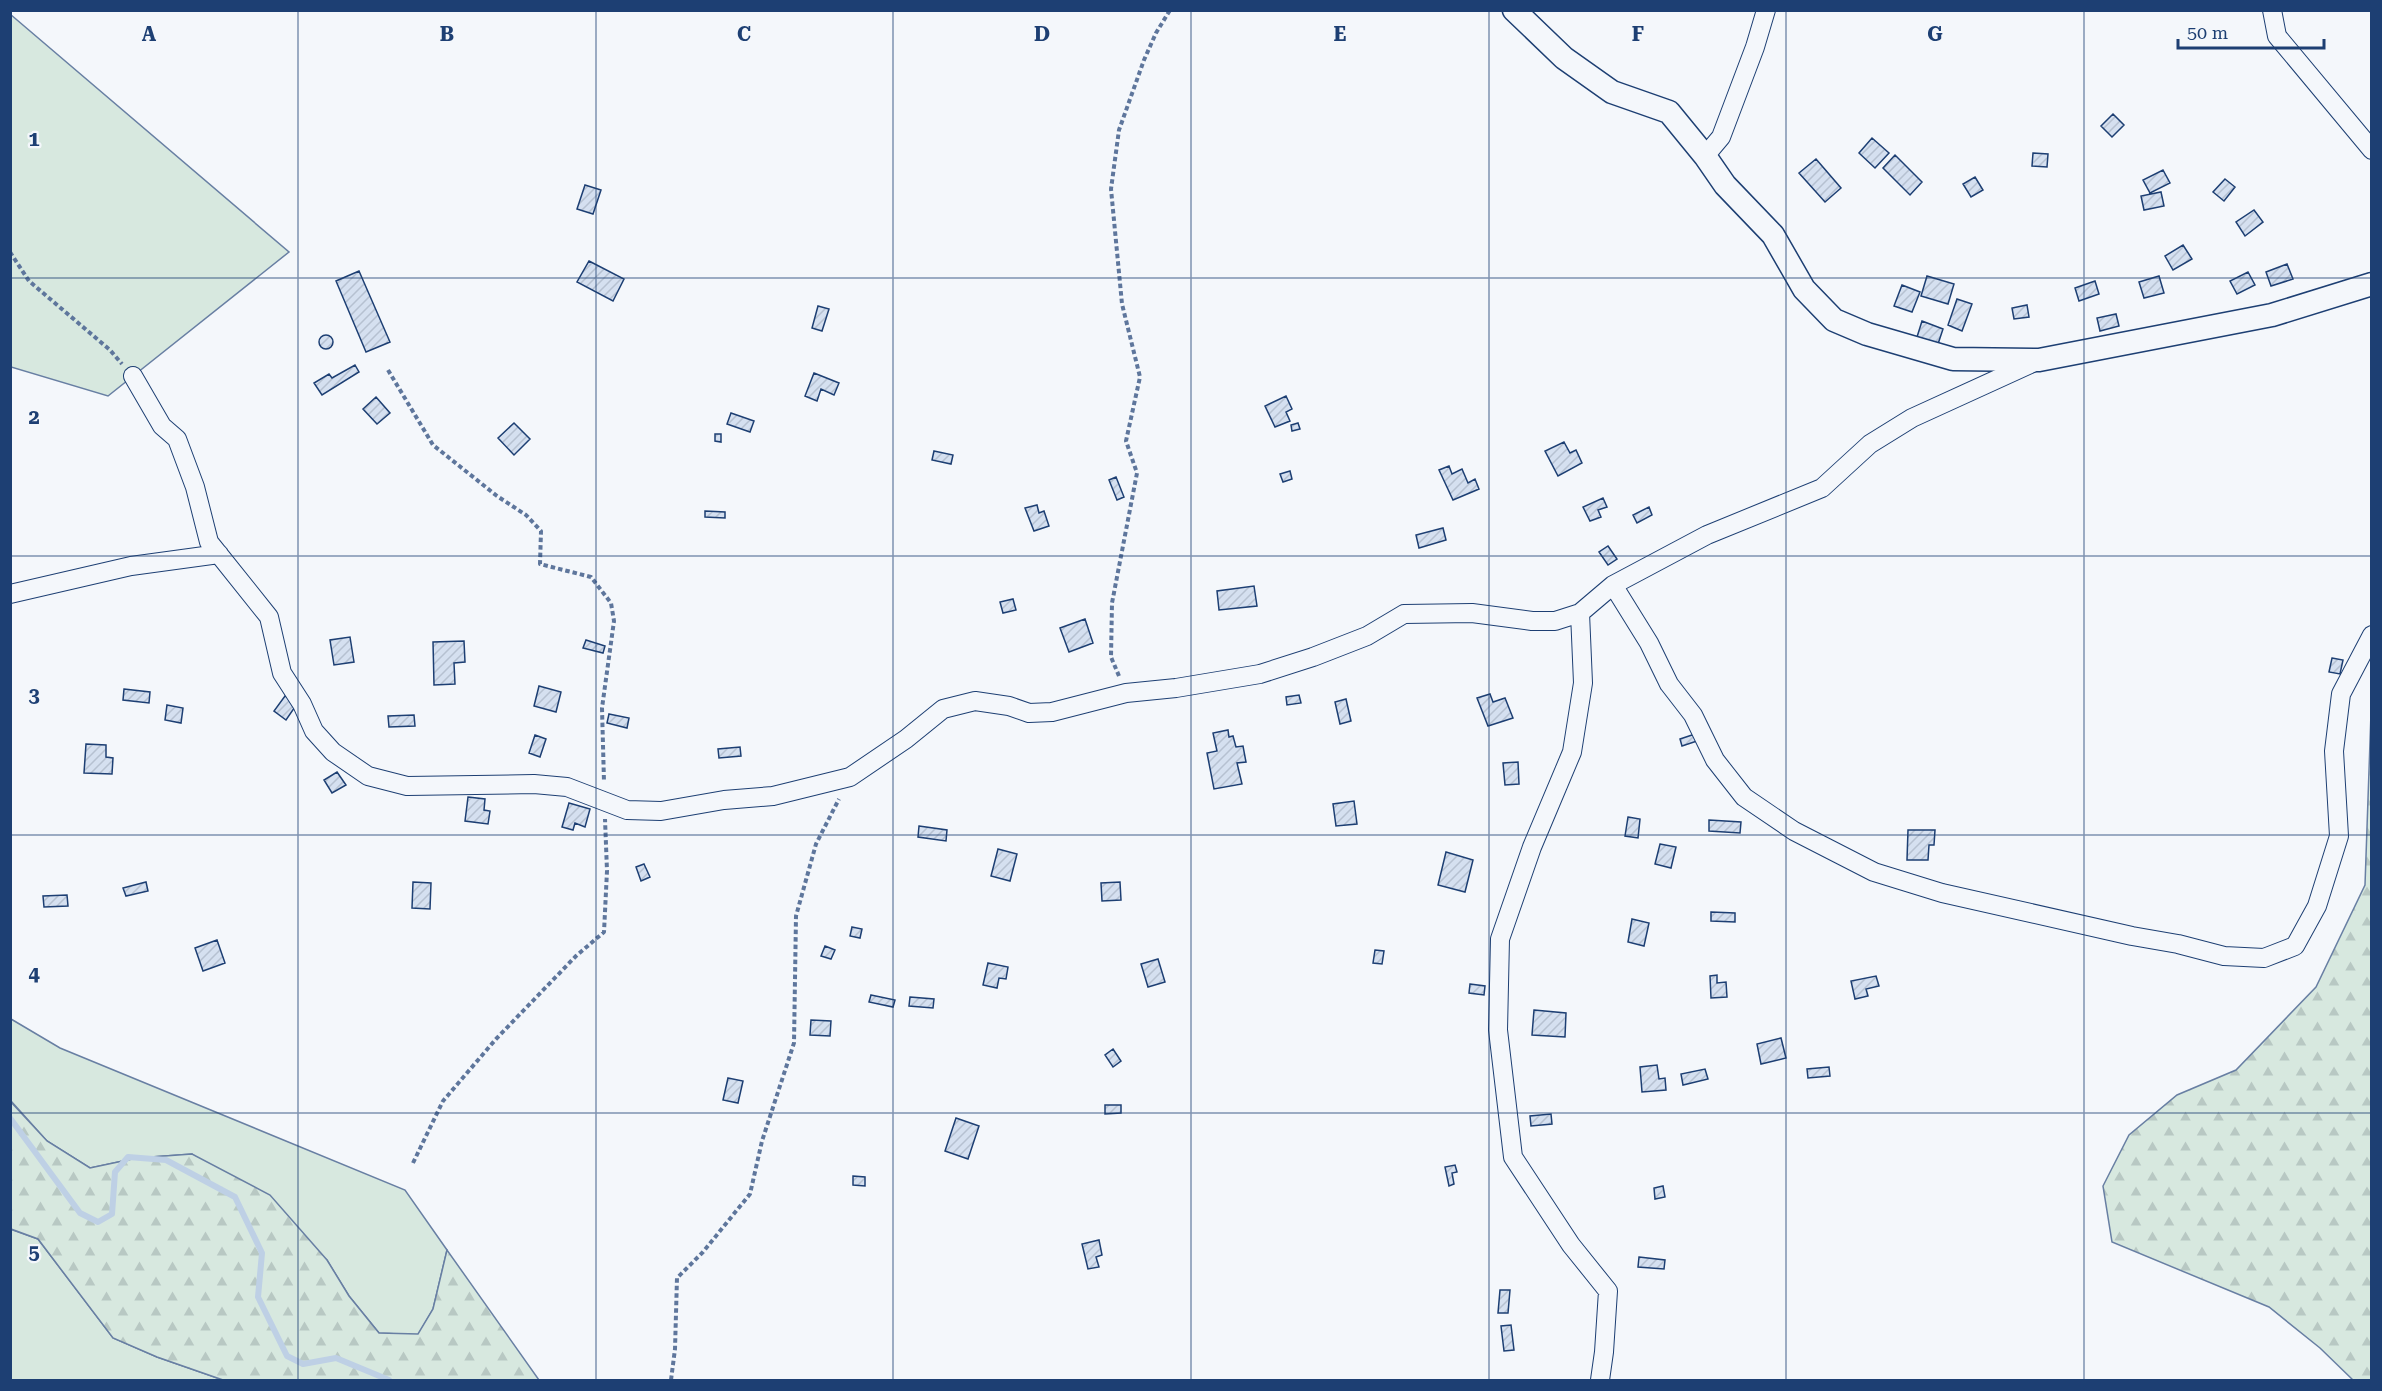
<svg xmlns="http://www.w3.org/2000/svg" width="2382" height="1391" viewBox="0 0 2382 1391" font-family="'Roboto Serif',serif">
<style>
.grass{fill:#d7e8df;stroke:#687fa3;stroke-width:1.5}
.forest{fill:url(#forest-firs);stroke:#687fa3;stroke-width:1.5}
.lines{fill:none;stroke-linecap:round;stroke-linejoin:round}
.stream{stroke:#bed0e5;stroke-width:6}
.building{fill:url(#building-hatch);stroke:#1d3f73;stroke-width:1.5}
.minor-casing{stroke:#1d3f73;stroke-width:20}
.tertiary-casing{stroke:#1d3f73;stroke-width:25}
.path{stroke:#5e769c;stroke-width:4;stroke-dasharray:4.5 3;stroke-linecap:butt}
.minor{stroke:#f4f7fb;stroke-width:18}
.tertiary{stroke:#f4f7fb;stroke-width:22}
.grid{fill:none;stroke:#1d3f73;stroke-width:1.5;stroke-opacity:0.55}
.grid-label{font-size:20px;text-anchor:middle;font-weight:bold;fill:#1d3f73;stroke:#f4f7fb;stroke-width:4.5;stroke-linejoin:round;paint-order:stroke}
</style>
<defs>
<pattern id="forest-firs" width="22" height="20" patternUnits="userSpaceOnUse" patternTransform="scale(1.5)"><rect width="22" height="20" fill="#d7e8df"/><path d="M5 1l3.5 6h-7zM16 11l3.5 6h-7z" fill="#b8c8c3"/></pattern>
<pattern id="building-hatch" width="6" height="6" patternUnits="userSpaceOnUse" patternTransform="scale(1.5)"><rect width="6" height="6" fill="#d5e0f0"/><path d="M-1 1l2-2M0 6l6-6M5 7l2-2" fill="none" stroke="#b6c1d1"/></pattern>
</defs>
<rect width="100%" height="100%" fill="#f4f7fb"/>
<path class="grass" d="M10 14 289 252 108 396 11 367Z
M11 1019 60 1048 405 1190 447 1250 433 1309 418 1335 379 1333 349 1296 327 1260 192 1154 137 1158 90 1168 47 1141 11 1101Z
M10 1229 38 1239 113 1338 157 1357 223 1380H11Z"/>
<path class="forest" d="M2371 713 2372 1380H2353L2320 1348 2269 1307 2112 1242 2103 1186 2129 1135 2177 1095 2236 1070 2316 987 2365 885Z
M10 1101 47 1141 90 1168 137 1158 192 1154 270 1195 327 1260 349 1296 379 1333 418 1334 433 1309 447 1250 539 1380H223L157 1357 113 1338 38 1239 11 1229Z"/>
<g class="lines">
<path class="stream" d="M10 1118 80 1213 98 1222 112 1214 115 1172 128 1157 166 1160 235 1197 262 1253 258 1297 287 1356 303 1364 336 1358 389 1380"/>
</g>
<path class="building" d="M2113 114 2124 125 2112 137 2101 126Z
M1872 138 1889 153 1875 168 1859 153Z
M2033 153 2048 154 2047 167 2032 166Z
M1895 155 1922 182 1910 195 1883 168Z
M1816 159 1841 188 1825 202 1799 173Z
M2163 170 2170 183 2150 193 2143 180Z
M1975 177 1983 190 1971 197 1963 184Z
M2225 179 2235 187 2224 201 2213 192Z
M585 185 601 190 593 214 577 209Z
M2161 192 2164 206 2144 210 2141 196Z
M2254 210 2263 222 2245 236 2236 222Z
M2183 245 2192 259 2173 270 2165 256Z
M589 261 624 279 613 301 577 282Z
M2287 264 2293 279 2271 286 2266 272Z
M359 271 390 342 366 352 336 281Z
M2248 272 2255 285 2237 294 2230 281Z
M1927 276 1954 284 1948 304 1921 296Z
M2159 276 2164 293 2144 298 2139 282Z
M2095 281 2099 294 2079 301 2075 288Z
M1902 285 1920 292 1912 312 1894 306Z
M1957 299 1972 304 1962 331 1948 325Z
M2027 305 2029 317 2014 319 2012 308Z
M818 306 829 309 822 331 812 328Z
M2116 314 2119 326 2100 331 2097 318Z
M1922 321 1943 329 1938 344 1917 337Z
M319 342a7 7 0 1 1 14 0a7 7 0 1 1-14 0Z
M355 365 359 372 322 395 314 383 329 374 332 378Z
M814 373 839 383 834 395 821 389 817 401 805 396Z
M1286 396 1292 409 1286 412 1290 421 1275 427 1265 406Z
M376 397 390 413 377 424 363 409Z
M731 413 754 421 750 432 727 424Z
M514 423 530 439 514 455 498 438Z
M1298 423 1300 429 1292 431 1291 425Z
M715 434H721V442L715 441Z
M1564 442 1570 453 1576 450 1582 463 1558 476 1545 451Z
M934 451 953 455 951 464 932 460Z
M1449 466 1452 474 1462 469 1468 483 1475 479 1479 489 1453 500 1439 470Z
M1290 471 1292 479 1283 482 1280 474Z
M1116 477 1124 497 1117 500 1109 480Z
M1603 498 1607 507 1598 510 1601 517 1590 521 1583 507Z
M1037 505 1039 513 1044 511 1049 526 1034 531 1025 508Z
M1649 507 1652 515 1637 523 1633 515Z
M705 511 725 512V518L705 517Z
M1443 528 1446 540 1419 548 1416 535Z
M1608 546 1617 559 1608 565 1599 552Z
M1254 586 1257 606 1219 610 1217 591Z
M1013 599 1016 610 1003 613 1000 602Z
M1085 619 1093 643 1069 652 1060 628Z
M350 637 354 662 334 665 330 640Z
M586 640 605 646 603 653 583 648Z
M464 641 465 662 454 663 455 684 434 685 433 642Z
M2332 658 2343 660 2340 674 2329 672Z
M539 686 561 692 556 712 534 706Z
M124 689 150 692 149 703 123 700Z
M1490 694 1493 702 1505 698 1513 718 1488 726 1477 698Z
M1299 695 1301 703 1287 705 1286 697Z
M285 696 297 704 286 720 274 711Z
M1346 699 1351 721 1340 724 1335 702Z
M167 705 183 708 181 723 165 720Z
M609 714 629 718 627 728 607 723Z
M414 715 415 726 389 727 388 716Z
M1228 730 1229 737 1233 736 1236 747 1243 746 1246 762 1237 763 1242 784 1214 789 1207 753 1217 751 1213 733Z
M1698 733 1700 740 1682 746 1680 739Z
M535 735 546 739 540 757 529 753Z
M86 744 106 745V757L113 758 112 774 84 773Z
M740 747 741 756 719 758 718 749Z
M1518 762 1519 784 1505 785 1503 763Z
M337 772 346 785 332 793 324 780Z
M468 797 485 799 484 810 490 811 488 824 465 821Z
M1354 801 1357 824 1336 826 1333 804Z
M569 803 590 809 585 827 575 823 573 830 562 827Z
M1628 817 1640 819 1638 838 1625 836Z
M1709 820 1741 822 1740 833 1709 831Z
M919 826 947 830 946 841 918 837Z
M1908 830H1935L1934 845H1929L1928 860H1907Z
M1660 844 1676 847 1671 868 1655 864Z
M998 849 1017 854 1010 881 991 876Z
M1446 852 1473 860 1465 892 1438 885Z
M644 864 650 877 641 881 636 867Z
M146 882 148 891 126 896 123 888Z
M413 882 431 883 430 909 412 908Z
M1120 882 1121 900 1102 901 1101 883Z
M67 895 68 906 44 907 43 896Z
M1711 912 1735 913V922L1711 921Z
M1632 919 1649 923 1644 946 1628 942Z
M852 927 862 929 860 938 850 936Z
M217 940 225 963 203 971 195 948Z
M825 946 835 950 831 959 821 956Z
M1375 950 1384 951 1382 964 1373 963Z
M1158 959 1165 982 1148 987 1141 964Z
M988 963 1008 967 1006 979 999 978 997 988 983 985Z
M1717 975V983L1726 982 1727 997 1711 998 1710 976Z
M1876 976 1879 986 1866 989 1868 996 1855 999 1851 981Z
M1470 984 1485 986 1484 995 1469 993Z
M871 995 895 1000 893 1007 869 1002Z
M910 997 934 999 933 1008 909 1006Z
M1534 1010 1566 1013 1565 1037 1532 1035Z
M811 1020 831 1021 830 1036 810 1035Z
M1781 1038 1786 1058 1761 1064 1757 1044Z
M1113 1049 1121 1061 1113 1067 1105 1055Z
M1657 1065 1659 1079 1665 1078 1666 1090 1642 1092 1640 1067Z
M1829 1067 1830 1076 1808 1078 1807 1069Z
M1705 1069 1708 1079 1683 1085 1681 1074Z
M728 1078 743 1081 738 1103 723 1100Z
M1105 1105H1121V1113L1105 1114Z
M1551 1114 1552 1124 1531 1126 1530 1116Z
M956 1118 979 1126 968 1159 945 1151Z
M1455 1165 1457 1172 1452 1173 1454 1184 1449 1186 1445 1167Z
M853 1176 865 1177V1186L853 1185Z
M1663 1186 1665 1197 1655 1199 1654 1188Z
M1099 1240 1102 1255 1096 1257 1099 1267 1088 1269 1082 1244Z
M1639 1257 1665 1260 1664 1269 1638 1267Z
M1500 1290H1510L1508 1313H1498Z
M1511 1325 1514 1350 1504 1351 1501 1326Z"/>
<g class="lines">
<defs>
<path id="minor" d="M2272 10 2277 36 2372 150
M1705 156 1721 137 1755 47 1766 10
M133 376 162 426 177 439 195 487 209 542 269 617 282 673 302 704 314 731 333 752 368 776 407 786 534 784 567 787 627 810 661 811 724 800 773 796 850 777 906 739 943 709 975 701 1009 706 1029 713 1052 712 1126 693 1176 688 1260 674 1313 657 1367 636 1404 614 1472 613 1532 621H1555L1580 613 1613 585 1707 535 1822 488 1870 444 1912 418 2039 360
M1613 585 1649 643 1669 684 1693 715 1715 760 1744 797 1794 831 1874 872 1942 893 2132 936 2178 944 2224 956 2264 958 2295 946 2317 906 2339 836 2334 751 2341 694 2372 635
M10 594 131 566 219 554
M1580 613 1583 683 1572 752 1532 847 1500 939 1498 1030 1513 1157 1571 1245 1608 1291 1604 1352 1600 1380"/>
<path id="tertiary" d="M1514 10 1564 58 1612 92 1669 112 1705 156 1725 185 1773 235 1804 289 1834 320 1867 334 1953 359 2039 360 2272 315 2372 284"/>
</defs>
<use href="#minor" class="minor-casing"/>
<use href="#tertiary" class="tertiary-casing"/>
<path class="path" d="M10 252 29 281 110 350 122 364
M388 370 433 445 497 496 526 515 541 531 540 564 591 577 611 603 614 621 602 708 604 782
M1119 676 1111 657 1112 603 1137 473 1126 441 1140 377 1122 304 1111 189 1119 130 1144 60 1156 33 1170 10
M413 1163 443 1101 496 1039 576 956 604 932 607 871 605 819
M671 1380 675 1349 677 1278 703 1252 750 1194 762 1141 794 1043 796 916 816 844 839 799"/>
<use href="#minor" class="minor"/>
<use href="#tertiary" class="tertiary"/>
</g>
<path class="grid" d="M298 10V1380M596 10V1380M893 10V1380M1191 10V1380M1489 10V1380M1786 10V1380M2084 10V1380M10 278H2372M10 556H2372M10 835H2372M10 1113H2372"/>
<g class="grid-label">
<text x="149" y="41">A</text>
<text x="447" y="41">B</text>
<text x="744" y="41">C</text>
<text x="1042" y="41">D</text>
<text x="1340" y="41">E</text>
<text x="1638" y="41">F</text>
<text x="1935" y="41">G</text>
<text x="34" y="146">1</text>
<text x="34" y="424">2</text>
<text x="34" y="702">3</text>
<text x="34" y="981">4</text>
<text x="34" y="1259">5</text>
</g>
<rect width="2382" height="1391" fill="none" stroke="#1d3f73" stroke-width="24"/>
<path d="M2178 39v9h146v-9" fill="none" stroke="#1d3f73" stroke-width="3"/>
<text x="2187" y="39" font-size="18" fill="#1d3f73" stroke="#f4f7fb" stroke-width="4.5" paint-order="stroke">50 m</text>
</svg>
